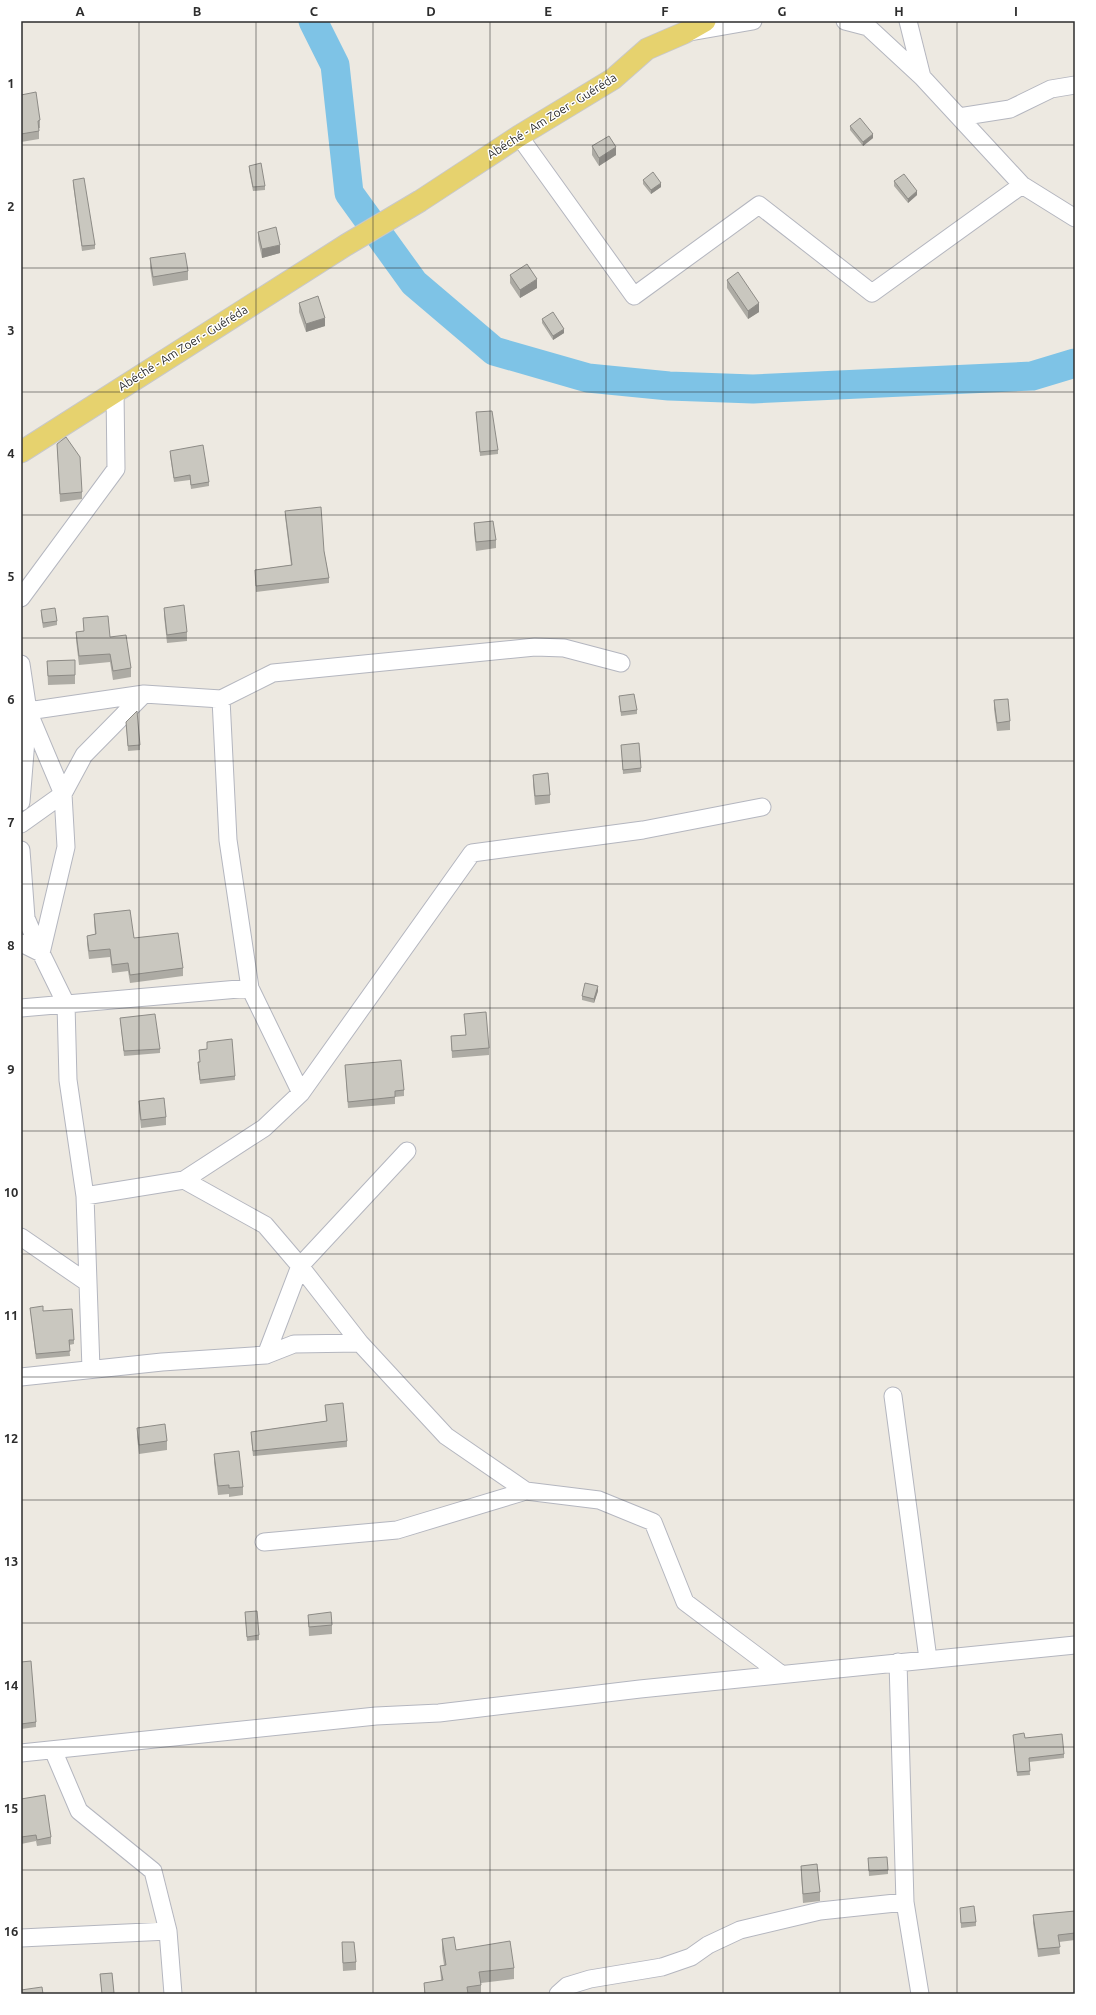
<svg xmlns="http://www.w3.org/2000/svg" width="1096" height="2015" viewBox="0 0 1096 2015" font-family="Ubuntu,sans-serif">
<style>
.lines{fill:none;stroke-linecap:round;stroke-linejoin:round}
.river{stroke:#7ec3e6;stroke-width:29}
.minor-casing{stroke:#b4b6bf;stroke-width:19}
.major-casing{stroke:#c8c8c8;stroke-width:23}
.minor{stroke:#fff;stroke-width:17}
.major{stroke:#e6d26e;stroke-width:21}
.wall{fill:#adaba4}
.shaded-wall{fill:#8d8b86}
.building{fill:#c9c7bf;stroke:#8d8b86}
.grid{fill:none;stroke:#2d2d2d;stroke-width:1;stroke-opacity:0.55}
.labels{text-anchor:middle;stroke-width:3;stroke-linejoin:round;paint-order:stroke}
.street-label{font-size:12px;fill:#2d2d2d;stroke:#fff}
.neatline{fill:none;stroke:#2d2d2d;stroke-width:1.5}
.grid-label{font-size:13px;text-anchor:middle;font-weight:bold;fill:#2d2d2d}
</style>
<rect width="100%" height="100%" fill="#ede9e1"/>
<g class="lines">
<path class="river" d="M313 21 335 65 349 193 414 283 494 351 588 378 669 386 753 389 1032 376 1075 363"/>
<defs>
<path id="minor" d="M845 21 868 27 922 77 1022 185 1075 218
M908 21 922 77
M690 32 753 21
M959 117 1010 109 1051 89 1075 85
M519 136 634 296 759 205 872 293 1022 185
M21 598 116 469 115 391
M21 664 28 711 63 794 66 847 41 953 66 1004 68 1080 85 1196 91 1369
M221 699 228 840 250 988 301 1093
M28 711 144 694 221 699 273 673 535 647 564 648 621 663
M21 802 28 715
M21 824 63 794 84 755 144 694
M21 850 26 918 41 953
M21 943 41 953
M21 1008 250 988
M184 1180 264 1128 301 1093 472 853 643 830 762 807
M85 1196 184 1180 265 1225 300 1266 360 1343
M21 1237 88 1283
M266 1355 294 1344 360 1343 446 1436 526 1491 599 1500 653 1522 685 1602 781 1674
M21 1377 162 1362 266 1355 300 1266 407 1151
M893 1396 928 1659
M264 1542 397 1530 526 1491
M898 1662 905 1902 920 1994
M53 1750 79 1811 153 1871 168 1931
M21 1753 376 1716 439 1713 640 1689 1075 1645
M21 1938 168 1931 173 1994
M558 1994 567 1986 590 1979 662 1967 691 1957 708 1945 740 1930 820 1911 905 1902"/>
<path id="major" d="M21 452 346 245 420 201 519 136 613 79 647 49 684 33 705 21"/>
</defs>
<use href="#minor" class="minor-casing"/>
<use href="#major" class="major-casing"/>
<use href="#minor" class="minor"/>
<use href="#major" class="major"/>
</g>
<path class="wall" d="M21 95 40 120V128H39V139L21 142Z
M850 126 873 138 863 146 850 130Z
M592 146 616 155 599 166 592 155Z
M249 166 265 186V190L253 191 249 170Z
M73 180 95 245V249L82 251 73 184Z
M643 180 661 187 651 194 643 184Z
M894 181 917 195 908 203 894 186Z
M258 232 280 253 262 258 258 240Z
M150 258 188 271V280L153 286 150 267Z
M510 275 537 288 520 298 510 283Z
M727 280 759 312 748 319 727 288Z
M299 303 325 326 306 332 299 312Z
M542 319 564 333 553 340 542 323Z
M476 412 498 450V454L480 456Z
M57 444 82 492V499L60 502Z
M170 451 209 482V486L191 489 190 480 174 482 170 455Z
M285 511 324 551 329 578V583L256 592 255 570 291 565 285 516Z
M474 523 496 540V548L476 551 474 532Z
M164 608 187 632V641L167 643 164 616Z
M41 610 57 621V625L43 628 41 615Z
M83 618 110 637 131 668V677L113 680 110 662 79 665 76 640V632L84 631Z
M75 660V684L48 685 47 661Z
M619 696 637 710V714L621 716Z
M994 700 1010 721V730L997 731 994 709Z
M126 722 140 745V750L128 751Z
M621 745 641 768V772L623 774Z
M533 775 550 795V803L535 805 533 784Z
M94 914 183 968V976L130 983 128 971 112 973 110 957 89 959 87 944V936L95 934 94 922Z
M598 991 594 1003 582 1000V996Z
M464 1014 489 1048V1055L452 1058 451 1036 466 1035Z
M120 1018 160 1049V1053L124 1056Z
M207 1042 235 1076V1080L200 1084 198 1067V1062H200L199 1050 207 1049Z
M345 1065 404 1090V1096L395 1097V1104L348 1108Z
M139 1101 166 1117V1125L141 1128 139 1109Z
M30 1308 43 1311 74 1340V1344L69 1345 70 1356 36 1359Z
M325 1405 347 1441V1447L253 1456 251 1437V1432L326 1421Z
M137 1428 167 1441V1450L139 1454 137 1437Z
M214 1454 243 1487V1495L229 1497V1494L218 1495 214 1462Z
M245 1612 259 1635V1640L247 1641Z
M308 1615 332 1625V1634L309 1636Z
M21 1662 36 1722V1727L21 1729Z
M1013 1735 1025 1738 1064 1754V1758L1029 1762 1030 1775 1017 1776Z
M21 1799 51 1837V1844L37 1846 36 1841 21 1844Z
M868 1858 888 1870V1874L869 1876Z
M801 1866 820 1892V1901L803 1903 801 1874Z
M960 1908 976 1922V1926L961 1928Z
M1075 1911V1940L1059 1942 1060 1954 1038 1957 1033 1923V1915Z
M442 1939 456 1950 514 1968V1979L481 1983V1994H424V1983L441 1980 440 1966 444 1965 442 1951Z
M342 1942 356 1962V1970L343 1971 342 1951Z
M112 1973 114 1994H102L100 1974Z"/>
<path class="shaded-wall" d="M873 134V138L863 146V142Z
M616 147V155L599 166V158Z
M661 183V187L651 194V190Z
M917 191V195L908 203V199Z
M280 245V253L262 258V249Z
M537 279V288L520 298V290Z
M759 303V312L748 319V311Z
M325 318V326L306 332V324Z
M564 329V333L553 340V336Z
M598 986V991L594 1003V999Z"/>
<path class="building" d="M36 92 40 120 38 121 39 131 21 134V95Z
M860 118 873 134 863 142 850 126Z
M609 136 616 147 599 158 592 146Z
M261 163 265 186 253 187 249 166Z
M653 172 661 183 651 190 643 180Z
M904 174 917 191 908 199 894 181Z
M84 178 95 245 82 246 73 180Z
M276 227 280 245 262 249 258 232Z
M185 253 188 271 153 277 150 258Z
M527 264 537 279 520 290 510 275Z
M738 272 759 303 748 311 727 280Z
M318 296 325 318 306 324 299 303Z
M553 312 564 329 553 336 542 319Z
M492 411 498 450 480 452 476 412Z
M66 437 80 457 82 492 60 494 57 444Z
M203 445 209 482 191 485 190 475 174 478 170 451Z
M321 507 324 551 329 578 256 586 255 570 292 565 285 511Z
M493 521 496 540 476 542 474 523Z
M184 605 187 632 167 635 164 608Z
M55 608 57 621 43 623 41 610Z
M108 616 110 637 126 635 131 668 113 671 110 654 79 656 76 632 84 631 83 618Z
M75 660V675L48 676 47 661Z
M634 694 637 710 621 712 619 696Z
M1008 699 1010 721 997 723 994 700Z
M137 711 140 745 128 746 126 722Z
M639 743 641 768 623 770 621 745Z
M548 773 550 795 535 796 533 775Z
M130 910 134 938 178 933 183 968 130 975 128 963 112 965 110 949 89 951 87 936 96 934 94 914Z
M585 983 598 986 594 999 582 996Z
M486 1012 489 1048 452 1051 451 1036 466 1035 464 1014Z
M155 1014 160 1049 124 1051 120 1018Z
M232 1039 235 1076 200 1080 198 1062H200L199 1050 207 1049V1042Z
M401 1060 404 1090 395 1091V1097L348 1102 345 1065Z
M164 1098 166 1117 141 1120 139 1101Z
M43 1306V1311L72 1309 74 1340H69L70 1351 36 1354 30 1308Z
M343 1403 347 1441 253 1451 251 1432 327 1421 325 1405Z
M165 1424 167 1441 139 1445 137 1428Z
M239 1451 243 1487 229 1488V1485L218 1486 214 1454Z
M257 1611 259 1635 247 1637 245 1612Z
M331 1612 332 1625 309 1627 308 1615Z
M31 1661 36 1722 21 1724V1662Z
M1024 1733 1025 1738 1062 1734 1064 1754 1029 1758 1030 1771 1017 1772 1013 1735Z
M45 1795 51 1837 37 1840 36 1835 21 1837V1799Z
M887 1857 888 1870 869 1871 868 1858Z
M817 1864 820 1892 803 1894 801 1866Z
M974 1906 976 1922 961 1923 960 1908Z
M1075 1911V1933L1058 1935 1060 1947 1038 1949 1033 1915Z
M454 1937 456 1950 510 1941 514 1968 479 1972 481 1985 467 1987 468 1994H425L424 1983 443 1980 440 1966 446 1965 442 1939Z
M342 1942H354L356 1962 343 1963Z
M112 1973 114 1993 102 1994 100 1974Z
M42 1987 43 1994H21V1990Z"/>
<path class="grid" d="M139 21V1994M256 21V1994M373 21V1994M490 21V1994M606 21V1994M723 21V1994M840 21V1994M957 21V1994M21 145H1075M21 268H1075M21 392H1075M21 515H1075M21 638H1075M21 761H1075M21 884H1075M21 1008H1075M21 1131H1075M21 1254H1075M21 1377H1075M21 1500H1075M21 1623H1075M21 1747H1075M21 1870H1075"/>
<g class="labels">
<g class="street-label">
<text transform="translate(552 116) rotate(-32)" y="4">Abéché - Am Zoer - Guéréda</text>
<text transform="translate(183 348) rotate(-32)" y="4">Abéché - Am Zoer - Guéréda</text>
</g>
</g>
<rect width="1096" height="2015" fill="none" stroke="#ffffff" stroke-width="44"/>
<rect x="22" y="22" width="1052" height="1971" class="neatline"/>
<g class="grid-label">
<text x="80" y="16">A</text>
<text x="197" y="16">B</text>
<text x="314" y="16">C</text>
<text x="431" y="16">D</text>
<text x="548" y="16">E</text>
<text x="665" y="16">F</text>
<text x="782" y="16">G</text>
<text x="899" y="16">H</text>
<text x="1016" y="16">I</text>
<text x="11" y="88">1</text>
<text x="11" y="211">2</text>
<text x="11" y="335">3</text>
<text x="11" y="458">4</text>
<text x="11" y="581">5</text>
<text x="11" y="704">6</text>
<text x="11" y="827">7</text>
<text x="11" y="950">8</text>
<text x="11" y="1074">9</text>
<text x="11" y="1197">10</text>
<text x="11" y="1320">11</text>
<text x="11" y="1443">12</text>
<text x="11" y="1566">13</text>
<text x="11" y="1690">14</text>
<text x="11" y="1813">15</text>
<text x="11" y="1936">16</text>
</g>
</svg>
